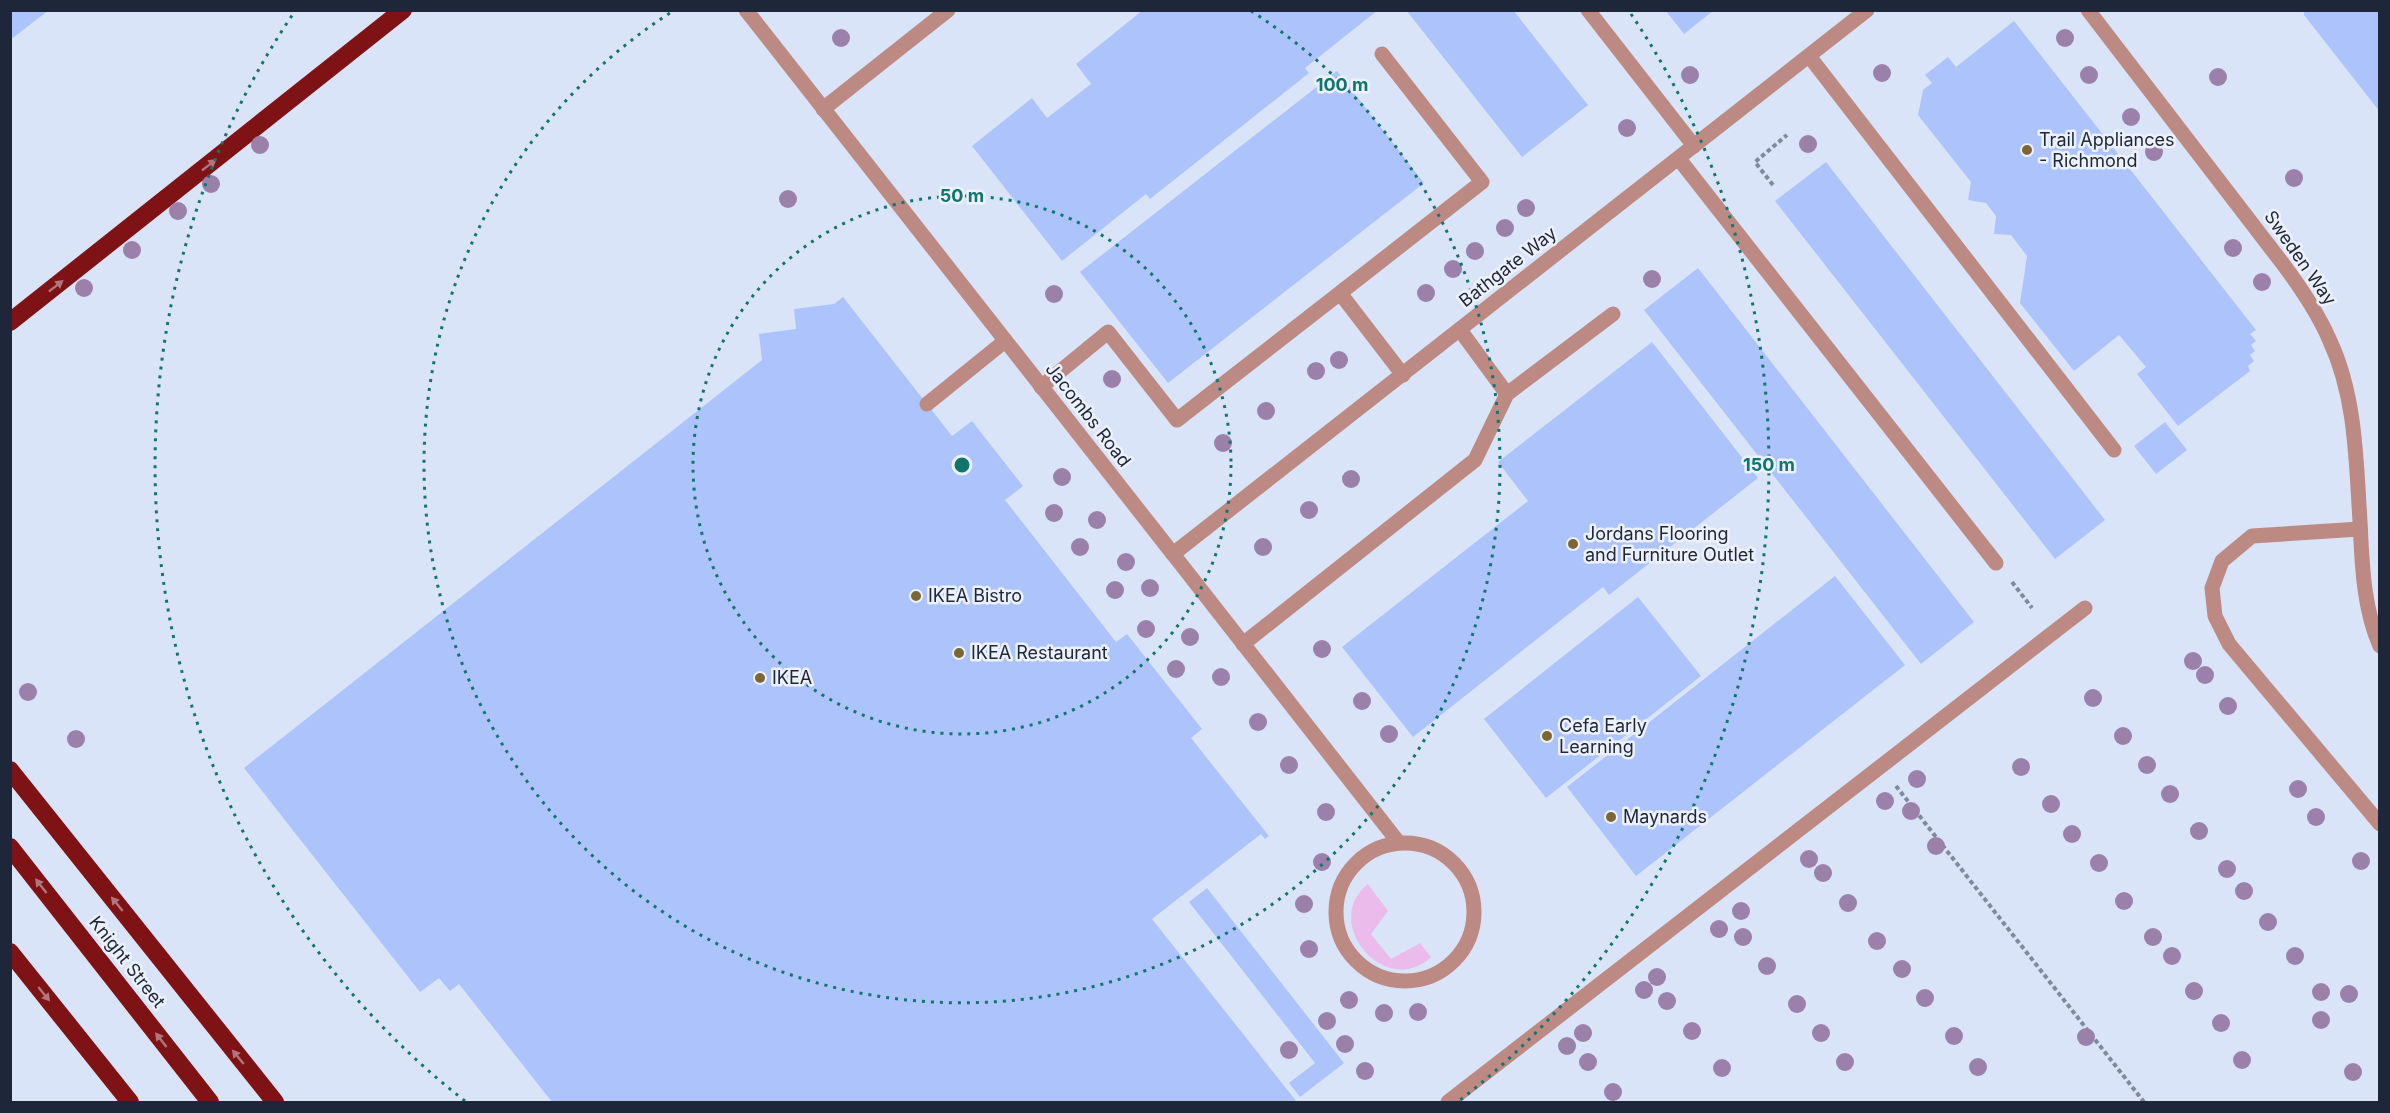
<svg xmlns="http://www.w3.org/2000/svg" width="2390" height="1113" viewBox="0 0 2390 1113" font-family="Inter,sans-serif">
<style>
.green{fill:#ebbceb}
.building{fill:#acc4fb}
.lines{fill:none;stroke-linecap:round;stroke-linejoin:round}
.path{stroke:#80899d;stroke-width:4;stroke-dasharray:4.5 3;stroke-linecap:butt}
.service{stroke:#bc8983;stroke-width:15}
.minor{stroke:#bc8983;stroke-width:15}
.tertiary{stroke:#bc8983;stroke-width:15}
.motorway{stroke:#7f1215;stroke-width:18}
.tree{fill:#9b81aa}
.oneway{fill:#b0767d}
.ring{fill:none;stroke:#0f766e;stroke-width:3;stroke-dasharray:3 6}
.poi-dot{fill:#7c6636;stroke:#ecf1fc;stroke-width:2}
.labels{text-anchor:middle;stroke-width:5;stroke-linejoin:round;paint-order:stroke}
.poi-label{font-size:18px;fill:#1e2639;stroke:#ecf1fc;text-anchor:start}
.street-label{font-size:18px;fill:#1e2639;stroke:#ecf1fc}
.centre{fill:#0f766e;stroke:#ecf1fc;stroke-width:3}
.ring-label{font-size:18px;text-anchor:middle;font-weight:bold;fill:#0f766e;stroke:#ecf1fc;stroke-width:5;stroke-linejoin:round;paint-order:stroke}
</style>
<rect width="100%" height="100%" fill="#dae4f9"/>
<path class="green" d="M1368 884 1388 911 1371 934 1391 959 1420 943 1431 957C1385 1000 1320 921 1368 884Z"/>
<path class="building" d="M10 10H49L10 40Z
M1143 10H1378L1305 68 1309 73 1150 199 1146 194 1062 261 972 146 1032 98 1047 118 1091 84 1076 64Z
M1406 10H1513L1588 105 1522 157Z
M1665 10H1714L1684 34Z
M2304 10H2380V112L2304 15Z
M2014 21 2256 330 2250 334 2256 341 2251 345 2255 351 2250 355 2254 361 2248 366 2250 371 2178 426 2137 374 2146 367 2119 335 2074 371 2020 303 2027 256 2011 235 1994 234 1996 216 1986 203 1968 200 1971 182 1918 115 1923 90 1932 83 1925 75 1948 57 1956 67Z
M1337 71 1424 183 1168 383 1080 272Z
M1826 162 2105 520 2055 559 1775 201Z
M1698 268 1974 622 1921 664 1644 310Z
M843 297 952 436 972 421 1023 486 1005 500 1116 642 1127 634 1202 729 1191 738 1269 836 1265 839 1261 834 1152 919 1297 1102H552L459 984 450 991 439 978 420 992 244 768 762 360 759 334 796 329 794 309 834 304Z
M1652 342 1758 478 1609 595 1603 587 1413 737 1342 647 1528 501 1498 462Z
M2165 422 2187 450 2156 474 2134 446Z
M1835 576 1905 665 1636 876 1567 787Z
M1638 597 1701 676 1546 798 1484 719Z
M1207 888 1344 1063 1300 1097 1289 1083 1315 1063 1189 902Z"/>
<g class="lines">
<path class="path" d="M1773 185 1755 162 1787 135
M2012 582 2032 608
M1896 786 2144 1102"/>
<path class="service" d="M1588 10 1694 146
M1382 54 1482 182 1340 293 1403 375
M1809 56 2114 450
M823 109 948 10
M1679 159 1996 563
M1460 330 1507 394
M1041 387 1108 332 1177 420 1340 293
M927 404 1005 341
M2360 529 2252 536 2222 561 2212 588 2215 616 2229 644 2380 824
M1243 644 1475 460 1507 394 1613 314
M1448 1102 2085 608"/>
<path class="minor" d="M1173 554 1399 843
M1336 912a69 69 0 1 1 138 0a69 69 0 1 1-138 0Z"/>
<path class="tertiary" d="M746 10 1173 554 1867 10
M2088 10 2283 264C2301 288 2318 313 2330 341 2356 397 2356 461 2360 521 2362 563 2363 607 2380 646"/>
<path class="motorway" d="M10 322 403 10
M10 770 275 1102
M10 847 210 1102
M10 952 130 1102"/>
</g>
<g class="tree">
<circle cx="841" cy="38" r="9"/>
<circle cx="2065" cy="38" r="9"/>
<circle cx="1882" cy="73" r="9"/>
<circle cx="1690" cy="75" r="9"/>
<circle cx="2089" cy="75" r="9"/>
<circle cx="2218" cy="77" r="9"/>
<circle cx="2131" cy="117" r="9"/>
<circle cx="1627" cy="128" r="9"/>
<circle cx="1808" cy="144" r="9"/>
<circle cx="260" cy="145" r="9"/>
<circle cx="2154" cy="152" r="9"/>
<circle cx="2294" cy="178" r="9"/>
<circle cx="211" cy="184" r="9"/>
<circle cx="788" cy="199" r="9"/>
<circle cx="1526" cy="208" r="9"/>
<circle cx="178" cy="211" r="9"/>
<circle cx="1505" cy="228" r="9"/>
<circle cx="2233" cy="248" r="9"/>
<circle cx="132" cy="250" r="9"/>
<circle cx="1475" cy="251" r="9"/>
<circle cx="1453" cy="269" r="9"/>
<circle cx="1652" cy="279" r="9"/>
<circle cx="2262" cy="282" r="9"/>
<circle cx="84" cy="288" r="9"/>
<circle cx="1426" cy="293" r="9"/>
<circle cx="1054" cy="294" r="9"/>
<circle cx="1339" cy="360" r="9"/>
<circle cx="1316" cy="371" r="9"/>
<circle cx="1112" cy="379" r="9"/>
<circle cx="1266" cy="411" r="9"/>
<circle cx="1223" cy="443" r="9"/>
<circle cx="1062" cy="477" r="9"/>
<circle cx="1351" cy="479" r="9"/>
<circle cx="1309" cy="510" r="9"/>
<circle cx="1054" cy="513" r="9"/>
<circle cx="1097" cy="520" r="9"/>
<circle cx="1080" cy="547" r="9"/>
<circle cx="1263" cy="547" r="9"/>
<circle cx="1126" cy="562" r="9"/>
<circle cx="1150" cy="588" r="9"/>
<circle cx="1115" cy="590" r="9"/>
<circle cx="1146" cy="629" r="9"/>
<circle cx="1190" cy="637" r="9"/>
<circle cx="1322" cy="649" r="9"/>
<circle cx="2193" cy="661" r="9"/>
<circle cx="1176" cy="669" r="9"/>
<circle cx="2205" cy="675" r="9"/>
<circle cx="1221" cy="677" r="9"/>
<circle cx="28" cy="692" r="9"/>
<circle cx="2093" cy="698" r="9"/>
<circle cx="1362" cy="701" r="9"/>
<circle cx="2228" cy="706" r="9"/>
<circle cx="1258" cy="722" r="9"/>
<circle cx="1389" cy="734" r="9"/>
<circle cx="2123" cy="736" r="9"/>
<circle cx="76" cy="739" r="9"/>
<circle cx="1289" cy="765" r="9"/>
<circle cx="2147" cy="765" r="9"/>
<circle cx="2021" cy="767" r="9"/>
<circle cx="1917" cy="779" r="9"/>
<circle cx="2298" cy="789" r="9"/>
<circle cx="2170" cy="794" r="9"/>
<circle cx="1885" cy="801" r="9"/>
<circle cx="2051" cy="804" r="9"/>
<circle cx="1911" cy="811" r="9"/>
<circle cx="1326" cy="812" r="9"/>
<circle cx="2316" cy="817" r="9"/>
<circle cx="2199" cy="831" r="9"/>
<circle cx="2072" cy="834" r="9"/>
<circle cx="1936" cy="846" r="9"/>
<circle cx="1809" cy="859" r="9"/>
<circle cx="2361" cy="861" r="9"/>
<circle cx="1322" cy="862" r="9"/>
<circle cx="2099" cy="863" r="9"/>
<circle cx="2227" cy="869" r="9"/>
<circle cx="1823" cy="873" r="9"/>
<circle cx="2244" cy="891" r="9"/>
<circle cx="2124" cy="901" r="9"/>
<circle cx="1848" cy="903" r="9"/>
<circle cx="1304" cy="904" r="9"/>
<circle cx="1741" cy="911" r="9"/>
<circle cx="2268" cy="922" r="9"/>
<circle cx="1719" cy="929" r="9"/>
<circle cx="1743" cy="937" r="9"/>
<circle cx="2153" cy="937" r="9"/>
<circle cx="1877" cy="941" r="9"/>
<circle cx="1309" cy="949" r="9"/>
<circle cx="2172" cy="956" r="9"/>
<circle cx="2295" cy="956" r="9"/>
<circle cx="1767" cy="966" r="9"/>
<circle cx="1902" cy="969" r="9"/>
<circle cx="1657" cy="977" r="9"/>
<circle cx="1644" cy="990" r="9"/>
<circle cx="2194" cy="991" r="9"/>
<circle cx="2321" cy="992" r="9"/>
<circle cx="2349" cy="994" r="9"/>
<circle cx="1925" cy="998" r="9"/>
<circle cx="1349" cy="1000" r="9"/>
<circle cx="1667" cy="1001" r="9"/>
<circle cx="1797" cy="1004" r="9"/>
<circle cx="1418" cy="1012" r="9"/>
<circle cx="1384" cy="1013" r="9"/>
<circle cx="2321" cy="1020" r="9"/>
<circle cx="1327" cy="1021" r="9"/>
<circle cx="2221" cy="1023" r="9"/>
<circle cx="1692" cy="1031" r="9"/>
<circle cx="1583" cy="1033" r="9"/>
<circle cx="1821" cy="1033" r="9"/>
<circle cx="1954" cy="1036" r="9"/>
<circle cx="2086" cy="1037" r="9"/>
<circle cx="1345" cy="1044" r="9"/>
<circle cx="1567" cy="1046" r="9"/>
<circle cx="1289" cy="1050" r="9"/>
<circle cx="2242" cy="1060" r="9"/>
<circle cx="1588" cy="1062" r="9"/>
<circle cx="1845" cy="1062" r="9"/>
<circle cx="1978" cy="1067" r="9"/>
<circle cx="1722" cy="1068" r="9"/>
<circle cx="1365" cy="1071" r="9"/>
<circle cx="2353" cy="1072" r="9"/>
<circle cx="1613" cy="1092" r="9"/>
</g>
<defs><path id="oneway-solid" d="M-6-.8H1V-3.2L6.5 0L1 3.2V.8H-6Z" transform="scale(1.5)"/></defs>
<g class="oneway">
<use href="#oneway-solid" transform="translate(209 165) rotate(-38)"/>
<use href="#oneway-solid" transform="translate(56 286) rotate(-38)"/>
<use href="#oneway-solid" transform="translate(41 886) rotate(-128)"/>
<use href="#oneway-solid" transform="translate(117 904) rotate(-129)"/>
<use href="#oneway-solid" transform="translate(44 994) rotate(51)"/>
<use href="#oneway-solid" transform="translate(161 1040) rotate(-128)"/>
<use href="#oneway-solid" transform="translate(238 1057) rotate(-129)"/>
</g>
<g class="ring">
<circle cx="962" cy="465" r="269"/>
<path d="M1251 11A538 538 0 1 1 673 11"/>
<path d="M465 1101A807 807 0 0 1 293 14M1631 14A807 807 0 0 1 1459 1101"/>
</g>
<g class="poi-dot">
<circle cx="2027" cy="150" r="6"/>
<circle cx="1573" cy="544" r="6"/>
<circle cx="916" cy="596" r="6"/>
<circle cx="959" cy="653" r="6"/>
<circle cx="760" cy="678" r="6"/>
<circle cx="1547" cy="736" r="6"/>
<circle cx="1611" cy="817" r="6"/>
</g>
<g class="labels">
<g class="poi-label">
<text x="2039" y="146">Trail Appliances<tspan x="2039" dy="21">- Richmond</tspan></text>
<text x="1585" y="540">Jordans Flooring<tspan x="1585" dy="21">and Furniture Outlet</tspan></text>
<text x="928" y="602">IKEA Bistro</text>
<text x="971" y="659">IKEA Restaurant</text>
<text x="772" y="684">IKEA</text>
<text x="1559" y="732">Cefa Early<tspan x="1559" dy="21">Learning</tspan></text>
<text x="1623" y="823">Maynards</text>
</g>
<g class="street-label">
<text transform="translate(2300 258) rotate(55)" y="6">Sweden Way</text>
<text transform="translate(1508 267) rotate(-38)" y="6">Bathgate Way</text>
<text transform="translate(1088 415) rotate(52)" y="6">Jacombs Road</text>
<text transform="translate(127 962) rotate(52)" y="6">Knight Street</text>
</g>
</g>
<circle cx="962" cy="465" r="9" class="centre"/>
<g class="ring-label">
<text x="1342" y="91">100 m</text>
<text x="962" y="202">50 m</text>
<text x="1769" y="471">150 m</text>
</g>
<rect width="2390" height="1113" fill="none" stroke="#1e2639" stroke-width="24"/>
</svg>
